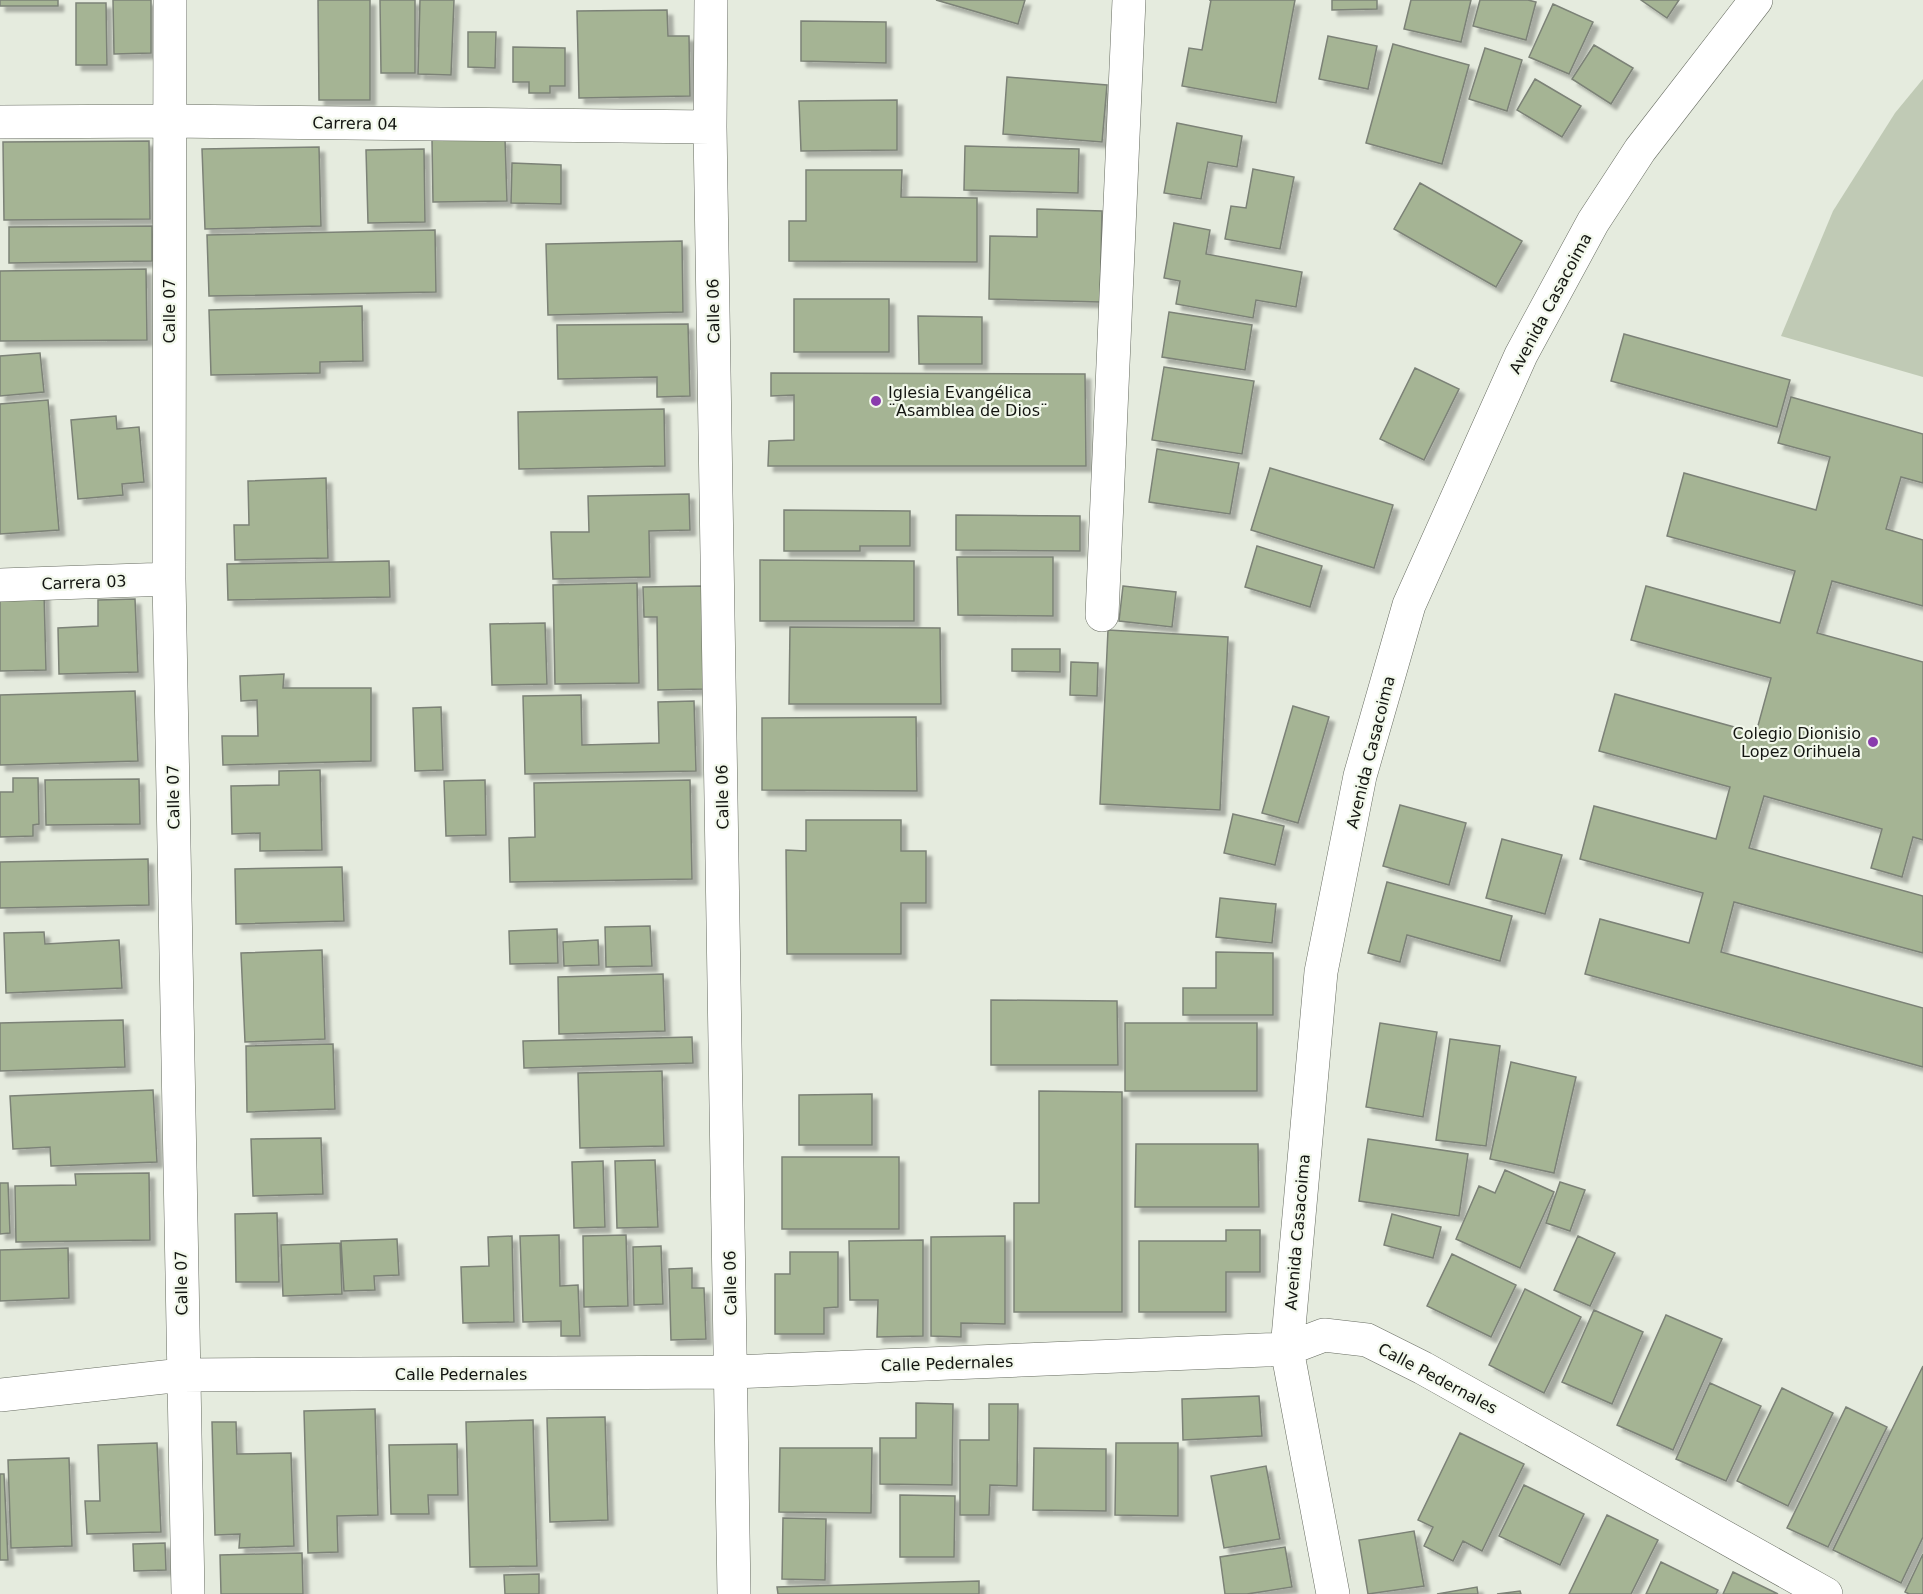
<svg xmlns="http://www.w3.org/2000/svg" width="1923" height="1594" viewBox="0 0 1923 1594" font-family="'DejaVu Sans',sans-serif">
<style>
.green{fill:#c0cab5}
.building{fill:#a5b494;stroke:#7c8277;stroke-width:1.5;filter:url(#shadow)}
.lines{fill:none;stroke-linecap:round;stroke-linejoin:round}
.minor-casing{stroke:#676c61;stroke-width:34}
.minor{stroke:#fff;stroke-width:33}
.poi-dot{fill:#8a3cad;stroke:#f2f8eb;stroke-width:2}
.labels{text-anchor:middle;stroke-width:4.5;stroke-linejoin:round;paint-order:stroke}
.street-label{font-size:16px;fill:#131511;stroke:#f2f8eb}
.poi-label{font-size:16px;fill:#131511;stroke:#f2f8eb;text-anchor:start}
</style>
<defs>
<filter id="shadow"><feDropShadow dx="5.5" dy="5.5" stdDeviation="1.5" flood-color="#0004"/></filter>
</defs>
<rect width="100%" height="100%" fill="#e5ebde"/>
<path class="green" d="M1923 79V377L1781 336 1833 211 1895 113Z"/>
<path class="building" d="M0 0H58V6H0Z
M113 0H151V53L114 54Z
M318 0H370V100H319Z
M380 0H415V73H381Z
M420 0H454L451 75 418 74Z
M936 0H1025L1018 24Z
M1209 0H1295L1276 103 1182 86 1189 48 1202 50 1211 0Z
M1332 0H1377V9L1332 10Z
M1411 0H1471L1461 42 1404 29Z
M1480 0H1528L1536 2 1526 40 1473 26Z
M1641 0H1679L1667 18Z
M76 3H106L107 65H76Z
M1553 4 1593 22 1569 74 1529 57Z
M667 10 668 36H689L690 96 579 98 577 11Z
M801 21 886 22V63L801 61Z
M468 32H496L495 68 468 67Z
M1328 36 1377 46 1368 89 1319 79Z
M1393 44 1469 65 1442 164 1366 143Z
M1594 45 1633 68 1611 104 1572 79Z
M513 47 565 48V86H550V93H529V82H513Z
M1485 48 1522 60 1507 111 1469 99Z
M1007 77 1107 85 1102 142 1003 134Z
M1535 79 1581 106 1562 137 1517 110Z
M897 100V150L801 151 799 101Z
M1177 123 1242 136 1237 167 1208 162 1201 199 1164 193Z
M505 139 507 201 433 202 432 140Z
M149 141 150 219 4 220 3 142Z
M965 146 1079 149 1078 193 964 190Z
M319 147 321 226 205 229 202 149Z
M424 149 425 222 368 223 366 150Z
M512 163 561 165V204L511 203Z
M1253 169 1294 177 1280 249 1225 239 1231 206 1246 208Z
M806 170H902L901 197 977 198V262L789 261V221H806Z
M1420 183 1522 241 1496 287 1394 229Z
M1037 209 1102 211 1100 302 989 299 990 236 1037 237Z
M1174 223 1210 230 1206 254 1302 272 1296 307 1256 300 1253 318 1176 304 1180 281 1164 278Z
M152 226V261L9 263V227Z
M435 230 436 292 209 296 207 235Z
M682 241 683 312 548 315 546 244Z
M146 269 147 340 0 341V271Z
M794 299H889V352H794Z
M362 306 363 361 320 362V373L211 375 209 310Z
M1169 312 1252 325 1245 370 1162 357Z
M918 316 982 317V364H919Z
M688 324 690 396 657 397V377L558 379 557 325Z
M1624 334 1790 380 1777 427 1611 381Z
M40 353 44 392 0 396V356Z
M1164 367 1254 381 1242 454 1152 440Z
M1415 368 1459 389 1424 460 1380 439Z
M771 373 1085 374 1086 466H768L769 441 794 440V395L771 396Z
M1791 397 1923 434V483L1901 477 1886 529 1923 540V606L1832 581 1817 633 1923 662V840L1913 837 1902 877 1871 868 1882 829 1764 796 1749 848 1923 896V953L1734 902 1721 952 1923 1008V1067L1585 974 1600 919 1689 943 1703 893 1580 859 1594 806 1716 839 1730 787 1599 751 1615 694 1756 733 1771 678 1631 640 1646 586 1780 623 1795 571 1667 536 1684 473 1816 510 1830 457 1778 443Z
M48 400 59 530 0 534V404Z
M664 409 665 466 519 469 518 412Z
M116 416 117 429 139 427 144 482 122 484 123 495 78 499 71 420Z
M1157 449 1239 463 1230 514 1149 502Z
M1270 468 1393 505 1374 568 1251 530Z
M326 478 328 558 235 560 234 525H249L248 481Z
M689 494 690 530 649 531 650 577 553 579 551 532H589L588 496Z
M784 510 910 511V546H860V551H784Z
M956 515 1080 516V551L956 550Z
M1257 546 1322 566 1310 607 1245 587Z
M957 557H1053V616L958 615Z
M760 560 914 561V621H760Z
M389 561 390 597 228 600 227 564Z
M637 583 639 683 555 684 553 585Z
M702 586 704 689 658 690 657 617H644L643 587Z
M1123 586 1176 592 1172 627 1119 621Z
M44 593 46 670 0 671V595Z
M135 599 138 672 59 674 58 628 98 626V600Z
M545 623 547 684 492 685 490 624Z
M790 627 940 628 941 704H789Z
M1108 630 1228 637 1220 810 1100 804Z
M1012 649H1060V672L1012 671Z
M1071 662 1098 663 1097 696 1070 695Z
M284 674 283 688H371V761L223 765 222 736H258L257 700 241 701 240 676Z
M135 691 138 761 0 765V695Z
M581 695 582 745 659 743 658 702 694 701 696 771 525 774 523 696Z
M1293 706 1329 717 1298 823 1262 813Z
M441 707 443 770 415 771 413 708Z
M916 717 917 791 762 790V718Z
M320 770 322 850 260 851V833L232 834 231 786 279 785V771Z
M13 778H38L39 824 33 825V836L0 837V792H13Z
M139 779 140 824 46 825 45 780Z
M485 780 486 835 446 836 444 781Z
M690 780 692 879 510 882 509 838 535 837 534 783Z
M1400 805 1466 823 1449 885 1383 866Z
M1233 814 1284 826 1275 865 1224 853Z
M806 820H901V851H926V903H901V954H787L786 850 806 851Z
M1502 839 1562 855 1545 914 1486 898Z
M148 859 149 905 0 908V862Z
M342 867 344 921 236 924 235 869Z
M1387 882 1512 916 1500 961 1407 935 1400 962 1368 953Z
M1220 898 1276 904 1272 943 1216 937Z
M650 926 652 966 606 967 605 927Z
M557 929 558 963 510 964 509 931Z
M44 932 45 944 119 940 122 988 6 993 4 933Z
M598 940 599 965 564 966 563 942Z
M322 950 325 1039 245 1042 241 953Z
M1216 952 1273 953V1015H1183V988H1216Z
M663 974 665 1031 559 1034 558 977Z
M991 1000 1117 1001 1118 1065H991Z
M123 1020 125 1067 0 1071V1023Z
M1125 1023H1257V1091H1125Z
M1380 1023 1437 1032 1423 1117 1366 1107Z
M692 1037 693 1063 524 1068 523 1041Z
M1450 1039 1500 1046 1486 1146 1436 1140Z
M333 1044 335 1109 247 1112 246 1046Z
M1511 1062 1576 1077 1554 1173 1490 1159Z
M662 1071 664 1146 580 1148 578 1073Z
M153 1090 157 1162 51 1166 50 1147 13 1149 10 1096Z
M1039 1091 1122 1092V1312H1014V1203H1039Z
M872 1094V1145H799V1095Z
M321 1138 323 1194 253 1196 251 1139Z
M1368 1139 1468 1154 1459 1216 1359 1201Z
M1136 1144H1258L1259 1207H1135Z
M782 1157H899V1229H782Z
M655 1160 658 1227 617 1228 615 1161Z
M603 1161 605 1227 574 1228 572 1162Z
M1505 1170 1554 1192 1520 1268 1456 1239 1479 1186 1495 1193Z
M149 1173 150 1240 16 1242 15 1186 76 1185 75 1174Z
M1560 1182 1585 1190 1570 1231 1546 1223Z
M0 1183H8L10 1233 0 1234Z
M277 1213 279 1282H236L235 1214Z
M1392 1214 1441 1227 1433 1258 1384 1245Z
M1226 1230H1260V1272H1226V1312H1139V1241H1226Z
M559 1235 560 1286 578 1285 580 1336H561V1321L523 1322 520 1236Z
M626 1235 628 1306 584 1307 583 1236Z
M512 1236 514 1322 463 1323 461 1267 489 1266 488 1237Z
M1005 1236V1324L961 1323V1337L931 1336V1237Z
M1578 1236 1615 1253 1590 1306 1554 1290Z
M397 1239 399 1275 374 1276 375 1290 344 1291 341 1241Z
M923 1240V1336L877 1337 878 1300H850L849 1241Z
M340 1243 342 1294 283 1296 281 1245Z
M661 1246 663 1304 634 1305 633 1247Z
M68 1248 69 1298 0 1301V1250Z
M790 1252H838V1307L824 1308V1334H775V1274H790Z
M1452 1254 1516 1285 1491 1337 1427 1306Z
M692 1268V1288H704L706 1339 671 1340 669 1269Z
M1525 1289 1581 1317 1544 1393 1489 1365Z
M1594 1310 1643 1332 1612 1404 1562 1382Z
M1666 1315 1722 1339 1673 1450 1617 1425Z
M1923 1366V1537L1901 1583 1833 1550Z
M1710 1383 1761 1406 1726 1481 1676 1459Z
M1782 1388 1833 1413 1788 1506 1737 1481Z
M1259 1396 1262 1436 1183 1440 1182 1399Z
M916 1403 953 1404 952 1485 880 1484V1438H916Z
M989 1404H1018L1017 1486 990 1485 989 1515H960V1440H989Z
M1846 1407 1887 1427 1828 1547 1787 1528Z
M375 1409 378 1515 337 1516 338 1552 308 1553 304 1411Z
M605 1417 608 1520 550 1522 547 1418Z
M533 1420 537 1566 470 1567 466 1422Z
M212 1422H236L237 1454 291 1453 294 1546 239 1548 240 1534 215 1535Z
M1460 1433 1524 1464 1482 1551 1463 1541 1453 1561 1424 1546 1433 1527 1418 1520Z
M157 1443 161 1532 87 1534 85 1501H100L98 1445Z
M1116 1443H1178V1516L1115 1515Z
M457 1444 458 1495H428L429 1514H391L389 1445Z
M780 1448H872L871 1513 779 1512Z
M1034 1448 1106 1449V1511L1033 1510Z
M69 1458 72 1546 11 1548 8 1460Z
M1266 1466 1280 1539 1224 1548 1211 1476Z
M0 1474H4L8 1560H0Z
M1524 1485 1584 1514 1560 1565 1499 1536Z
M900 1495 955 1496 954 1557H900Z
M1607 1515 1658 1540 1631 1594H1569Z
M783 1518 826 1519 825 1580 782 1579Z
M1414 1531 1424 1586 1368 1594 1359 1540Z
M165 1543 166 1570 134 1571 133 1544Z
M1285 1547 1292 1587 1247 1594H1225L1220 1557Z
M302 1553 303 1594H221L220 1555Z
M1923 1554V1594H1909L1905 1592Z
M1661 1562 1718 1590 1716 1594H1646Z
M1733 1572 1778 1594H1723Z
M539 1574V1594H505L504 1575Z
M979 1581V1594H778L777 1587Z
M1477 1587 1478 1594H1437Z
M1520 1591 1521 1594H1497Z"/>
<g class="lines">
<defs>
<path id="minor" d="M170 0 169 579 188 1594
M711 0 710 127 734 1594
M0 122 169 121 710 127
M0 585 169 579
M1102 615 1129 0
M0 1395 182 1375 732 1372 1287 1349 1324 1335 1367 1340 1423 1368 1826 1594
M1333 1594 1287 1349 1321 972 1360 776 1409 605 1521 355 1593 222 1640 150 1756 0"/>
</defs>
<use href="#minor" class="minor-casing"/>
<use href="#minor" class="minor"/>
</g>
<g class="poi-dot">
<circle cx="876" cy="401" r="6"/>
<circle cx="1873" cy="742" r="6"/>
</g>
<g class="labels">
<g class="street-label">
<text transform="translate(355 123) rotate(1)" y="6">Carrera 04</text>
<text transform="translate(1550 303) rotate(-62)" y="6">Avenida Casacoima</text>
<text transform="translate(169 311) rotate(-90)" y="6">Calle 07</text>
<text transform="translate(713 311) rotate(-91)" y="6">Calle 06</text>
<text transform="translate(84 582) rotate(-2)" y="6">Carrera 03</text>
<text transform="translate(1370 752) rotate(-76)" y="6">Avenida Casacoima</text>
<text transform="translate(173 797) rotate(-91)" y="6">Calle 07</text>
<text transform="translate(722 797) rotate(-91)" y="6">Calle 06</text>
<text transform="translate(1297 1232) rotate(-85)" y="6">Avenida Casacoima</text>
<text transform="translate(181 1283) rotate(-91)" y="6">Calle 07</text>
<text transform="translate(730 1283) rotate(-91)" y="6">Calle 06</text>
<text transform="translate(947 1363) rotate(-2)" y="6">Calle Pedernales</text>
<text x="461" y="1380">Calle Pedernales</text>
<text transform="translate(1438 1378) rotate(28)" y="6">Calle Pedernales</text>
</g>
<g class="poi-label">
<text x="888" y="398">Iglesia Evangélica<tspan x="888" dy="18">¨Asamblea de Dios¨</tspan></text>
<text x="1861" y="739" text-anchor="end">Colegio Dionisio<tspan x="1861" dy="18">Lopez Orihuela</tspan></text>
</g>
</g>
</svg>
